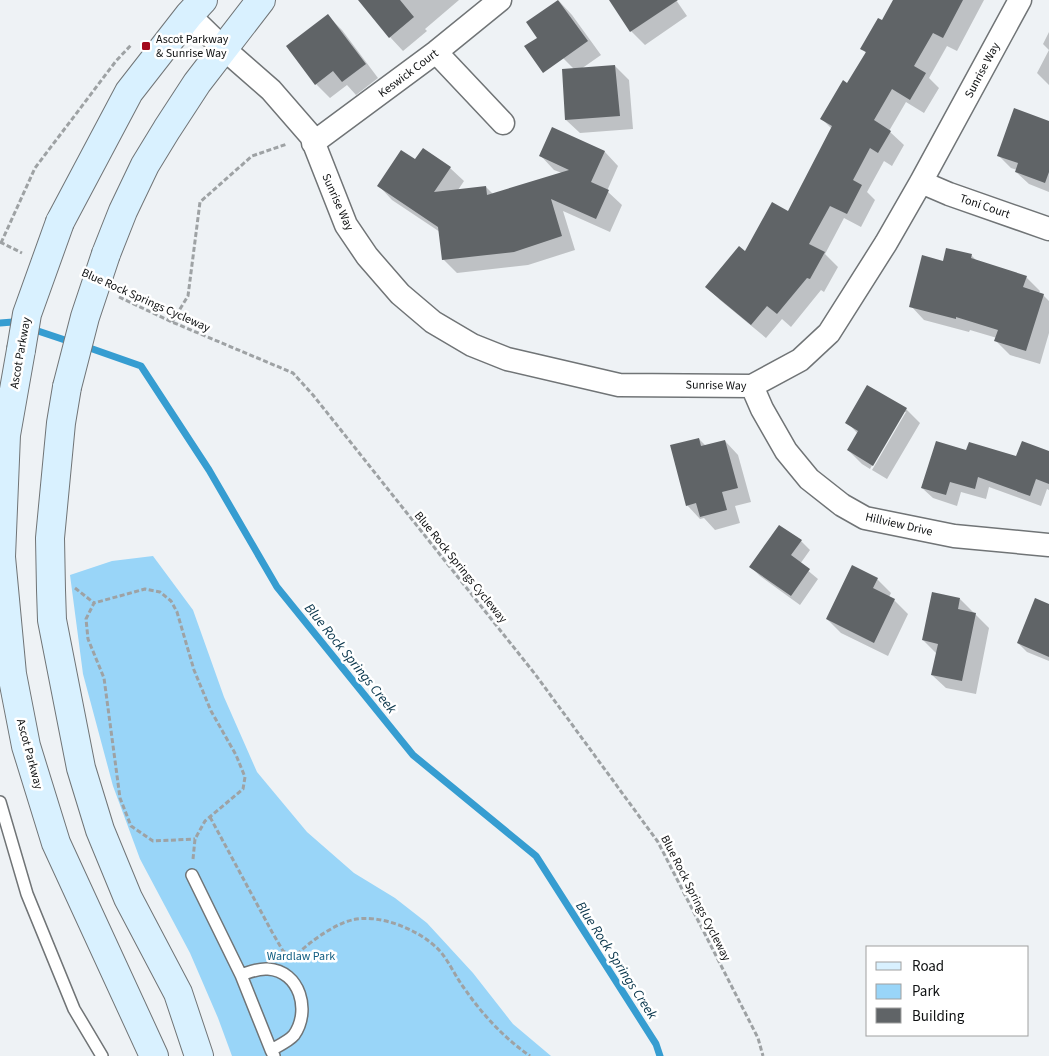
<svg xmlns="http://www.w3.org/2000/svg" width="1049" height="1056" viewBox="0 0 1049 1056" font-family="'Source Sans 3',sans-serif">
<style>
.green{fill:#99d5f8}
.shadow{fill:#0003}
.lines{fill:none;stroke-linecap:round;stroke-linejoin:round}
.stream{stroke:#369dd1;stroke-width:7}
.building{fill:#606467}
.lane-casing{stroke:#707476;stroke-width:14}
.street-casing{stroke:#707476;stroke-width:25}
.secondary-casing{stroke:#707476;stroke-width:30}
.path{stroke:#9ea2a4;stroke-width:3;stroke-dasharray:5 2.5;stroke-linecap:butt}
.lane{stroke:#fff;stroke-width:11}
.street{stroke:#fff;stroke-width:22}
.secondary{stroke:#d9f1ff;stroke-width:28}
.secondary-bridge-casing{stroke:#707476;stroke-width:30;stroke-linecap:butt}
.secondary-bridge{stroke:#d9f1ff;stroke-width:28}
.poi-dot{fill:#a40a1b;stroke:#fff;stroke-width:2}
.labels{text-anchor:middle;stroke-width:5;stroke-linejoin:round;paint-order:stroke}
.poi-label{font-size:12px;fill:#0f1112;stroke:#fff;text-anchor:start}
.street-label{font-size:12px;fill:#0f1112;stroke:#fff}
.park-label{font-size:12px;fill:#125e82;stroke:#fff}
.water-label{font-size:14px;font-style:italic;fill:#07344a;stroke:#fff}
</style>
<rect width="100%" height="100%" fill="#eef2f5"/>
<path class="green" d="M153 556 193 610 224 697 257 772 307 832 354 873 395 898 427 923 473 973 513 1024 551 1056H232L218 1018 190 953 140 859 113 786 83 674 70 575 112 561Z"/>
<path class="shadow" d="M360 0H459L425 29 427 31 403 51 390 37Z
M611 0H676L687 16 645 45 631 31Z
M895 0H984L957 51 947 46 929 78 939 88 924 113 906 102 889 131 904 145 892 166 884 161 867 192 875 200 861 227 844 218 825 254 838 267 824 292 821 290 791 327 782 319 766 338 720 300 707 287 789 213 832 129 822 119 848 84 866 53 862 48 883 22Z
M559 1 572 15 601 55 581 69 615 66 629 80 633 129 580 133 566 120 574 69 563 58Z
M328 16 342 30 378 78 356 95 347 85 330 98 316 84 288 46Z
M1049 32V85L1037 73 1049 50 1043 44Z
M1049 123V192L1029 184 1016 172 1017 170 1011 168 998 155Z
M553 129 605 152 618 166 607 191 622 205 610 232 563 211 575 250 528 265 457 273 443 259 440 232 392 200 379 186 416 161 450 168 464 181 458 190 486 187 493 194 562 173 554 170 541 156Z
M971 255 978 262 1026 277 1040 291 1039 293 1043 295 1049 301V333L1040 364 1010 355 996 341 997 338 970 330 969 332 924 320 911 306 944 262Z
M906 409 920 423 887 479 872 470 906 412H903L870 469 862 464 848 450 858 434 847 422Z
M699 439 706 446 725 441 738 455 751 502 735 506 740 523 715 530 704 518 700 519 687 505Z
M967 452 1017 458 1049 452V490L1047 489 1041 506 989 487 986 499 961 492 957 506 933 498 922 488Z
M801 541 810 550 800 564 818 579 800 605 760 576 751 567Z
M877 579 891 593 889 597 894 600 908 614 888 656 841 633 827 619Z
M960 599 989 628 976 694 946 688 932 675 937 654 923 640Z
M1049 605V661L1027 652 1018 643Z"/>
<g class="lines">
<path class="stream" d="M0 323 13 322 19 324
M29 328 74 343
M84 346 141 366 209 470 277 587 413 755 536 856 656 1044 660 1056"/>
</g>
<path class="building" d="M358 0H400L414 17 389 38Z
M558 0 588 41 543 73 524 46 537 38 526 22Z
M609 0H678L630 32Z
M893 0H963L943 38 933 33 914 66 926 73 910 100 892 89 874 120 891 131 878 153 870 148 853 180 862 185 847 214 830 206 809 244 825 252 810 279 807 278 777 314 767 306 751 325 705 287 739 246 745 251 772 202 788 211 832 126 820 119 843 80 847 83 866 52 860 49 878 18 882 20Z
M328 14 366 64 342 82 333 71 315 85 286 46Z
M615 65 620 116 565 120 562 69Z
M1014 108 1049 121V172L1045 183 1015 172 1018 163 997 156Z
M552 127 605 151 591 182 609 190 596 219 551 199 562 236 514 252 442 260 438 227 377 186 401 150 415 159 423 148 451 167 434 192 486 186 487 195 569 170 539 156Z
M946 248 972 254 971 258 1027 276 1023 287 1044 294 1026 351 994 341 998 330 956 317V319L909 307 922 255 943 261Z
M867 385 907 408 873 466 847 450 858 431 845 423Z
M699 438 701 446 725 440 738 488 722 492 727 510 700 517 696 503 686 506 670 445Z
M936 441 966 450 969 442 1016 456 1022 441 1049 451V484L1036 479 1030 496 978 477 975 489 950 482 946 495 921 488Z
M779 525 802 540 791 555 810 569 791 596 749 567Z
M852 565 878 578 873 588 895 599 874 643 826 619Z
M932 592 960 598 958 609 976 613 962 681 931 675 938 644 922 640Z
M1035 598 1049 604V657L1017 643Z"/>
<g class="lines">
<defs>
<path id="lane" d="M0 802 27 894 74 1009 102 1056
M192 875 241 975C250 972 258 968 268 969 300 971 311 1011 294 1035 289 1041 278 1046 271 1050L274 1056
M241 975 271 1050"/>
<path id="street" d="M189 15 223 48 271 90 311 136 346 225 367 256 400 294 433 322 472 345 507 359 619 385 752 386 800 360 829 333 886 243 921 182 1020 0
M436 52 503 123
M313 143 436 52 500 0
M921 182 949 194 1049 229
M752 386 762 409 786 451 809 479 842 505 865 518 954 536 1049 545"/>
<path id="secondary" d="M60 222 129 92 189 15 203 0
M106 254 123 211 145 165 167 129 197 83 261 0
M21 350 6 435 1 557 12 674 26 746 56 843 154 1056
M67 387 61 423 50 538 51 590 52 620 81 768 100 830 128 898 178 993 199 1056"/>
</defs>
<use href="#lane" class="lane-casing"/>
<use href="#street" class="street-casing"/>
<use href="#secondary" class="secondary-casing"/>
<path class="path" d="M0 242 22 253
M1 243 35 168 116 61 132 44
M119 297 172 322 293 373 313 395 535 674 658 842 758 1038 763 1056
M172 322 188 296 200 202 252 156 287 144
M75 588 94 603
M210 817 272 932 283 951 294 957
M193 859 195 839 205 821 243 789 245 777 236 755 211 711 194 670 177 612 171 601 160 592 145 589 94 603 86 619 88 639 104 678 120 798 131 826 153 841 195 839
M292 960C303 946 334 924 352 920 379 913 420 930 439 950 449 961 455 976 464 988 482 1014 504 1038 530 1056"/>
<use href="#lane" class="lane"/>
<use href="#street" class="street"/>
<use href="#secondary" class="secondary"/>
<defs>
<path id="secondary-bridge" d="M21 350 27 314 60 222
M67 387 85 317 106 254"/>
</defs>
<use href="#secondary-bridge" class="secondary-bridge-casing"/>
<use href="#secondary-bridge" class="secondary-bridge"/>
</g>
<rect class="poi-dot" x="141" y="41" width="10" height="10" rx="2.5"/>
<g class="labels">
<g class="poi-label">
<text x="156" y="43">Ascot Parkway<tspan x="156" dy="14">&amp; Sunrise Way</tspan></text>
</g>
<g class="street-label">
<text transform="translate(982 70) rotate(-62)" y="4">Sunrise Way</text>
<text transform="translate(408 73) rotate(-37)" y="4">Keswick Court</text>
<text transform="translate(338 202) rotate(66)" y="4">Sunrise Way</text>
<text transform="translate(985 206) rotate(19)" y="4">Toni Court</text>
<text transform="translate(146 300) rotate(24)" y="4">Blue Rock Springs Cycleway</text>
<text transform="translate(20 353) rotate(-80)" y="4">Ascot Parkway</text>
<text transform="translate(716 385) rotate(1)" y="4">Sunrise Way</text>
<text transform="translate(899 524) rotate(13)" y="4">Hillview Drive</text>
<text transform="translate(461 567) rotate(51)" y="4">Blue Rock Springs Cycleway</text>
<text transform="translate(30 754) rotate(75)" y="4">Ascot Parkway</text>
<text transform="translate(696 898) rotate(63)" y="4">Blue Rock Springs Cycleway</text>
</g>
<g class="park-label">
<text x="301" y="960">Wardlaw Park</text>
</g>
<g class="water-label">
<text transform="translate(351 658) rotate(51)" y="5">Blue Rock Springs Creek</text>
<text transform="translate(617 960) rotate(57)" y="5">Blue Rock Springs Creek</text>
</g>
</g>
<rect x="866" y="946" width="162" height="90" fill="#ffffff" stroke="#9fa0a0"/>
<rect x="876" y="962" width="25" height="8" fill="#d9f1ff" stroke="#9fa0a0"/>
<text x="912" y="971" font-size="15" fill="#0f1112">Road</text>
<rect x="876" y="984" width="25" height="15" fill="#99d5f8" stroke="#9fa0a0"/>
<text x="912" y="996" font-size="15" fill="#0f1112">Park</text>
<rect x="876" y="1008" width="25" height="15" fill="#606467" stroke="#9fa0a0"/>
<text x="912" y="1021" font-size="15" fill="#0f1112">Building</text>
</svg>
